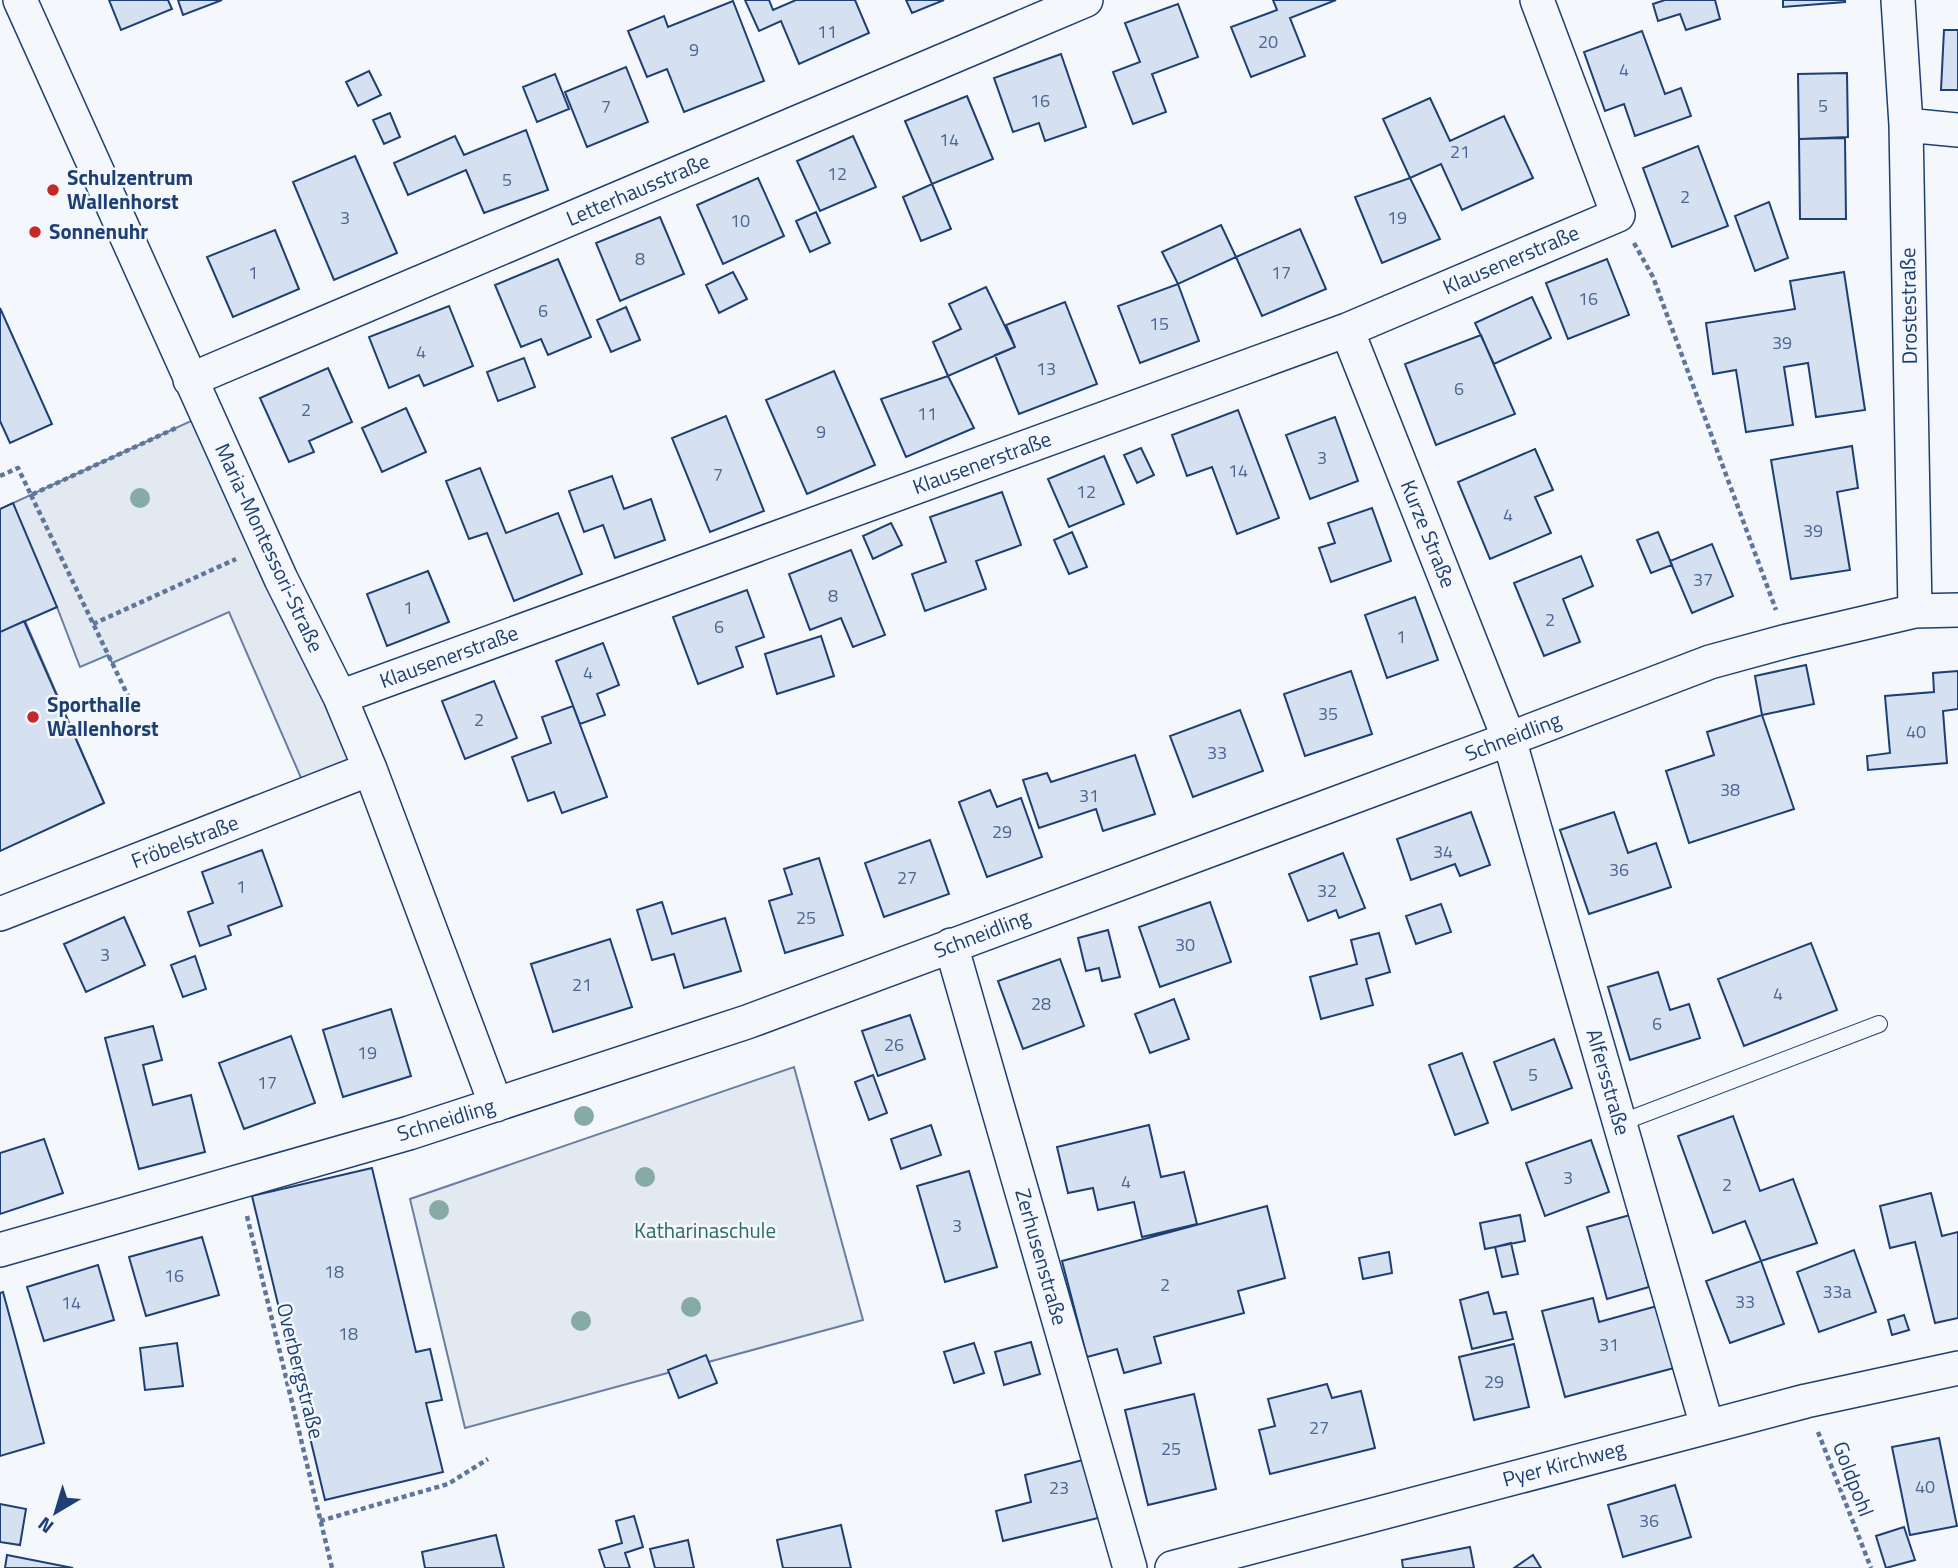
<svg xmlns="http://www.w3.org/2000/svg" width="1958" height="1568" viewBox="0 0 1958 1568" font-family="'Titillium Web',sans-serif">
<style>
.green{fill:#e3e9f0;stroke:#687fa3;stroke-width:2}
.building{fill:#d5e0f0;stroke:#1d3f73;stroke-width:2}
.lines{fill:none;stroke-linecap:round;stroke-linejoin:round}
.lane-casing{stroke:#1d3f73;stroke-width:18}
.street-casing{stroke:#1d3f73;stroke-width:36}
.path{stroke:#5e769c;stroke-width:4.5;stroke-dasharray:5 3.5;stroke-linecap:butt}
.lane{stroke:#f4f7fb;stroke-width:16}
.street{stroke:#f4f7fb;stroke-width:33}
.tree{fill:#86aba6}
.poi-dot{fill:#c62828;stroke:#f4f7fb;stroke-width:2.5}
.labels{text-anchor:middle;stroke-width:5;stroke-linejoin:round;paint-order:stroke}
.number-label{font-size:18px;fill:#4b6792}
.poi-label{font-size:21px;font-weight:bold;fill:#1d3f73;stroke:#f4f7fb;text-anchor:start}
.street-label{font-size:21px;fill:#1d3f73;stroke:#f4f7fb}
.park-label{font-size:21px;fill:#2c6c60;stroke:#f4f7fb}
</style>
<rect width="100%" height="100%" fill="#f4f7fb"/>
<path class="green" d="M206 414 370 769 308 794 229 612 112 663 108 655 80 667 57 607 25 621 104 803 0 851V509Z
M794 1067 863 1320 465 1428 410 1199Z"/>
<path class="building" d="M109 0H168L172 9 121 30Z
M178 0H222L183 15Z
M745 0H769L773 10 796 0H855L869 33 799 64 781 21 759 31Z
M906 0H944L912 13Z
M1273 0H1336L1290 18 1305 56 1251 77 1231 27 1277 10Z
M1665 0H1715L1720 19 1686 30 1680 14 1658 21 1653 4Z
M1783 0H1845V2L1783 7Z
M733 1 764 81 684 112 667 69 647 77 628 31 664 16 668 27Z
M1178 4 1198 57 1152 74 1166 112 1133 124 1113 72 1140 62 1125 23Z
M1944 30H1958V90H1941Z
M1642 31 1665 94 1681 88 1691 116 1635 136 1624 104 1605 111 1584 52Z
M1061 54 1086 127 1045 141 1039 123 1013 132 994 78Z
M626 67 648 122 587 147 565 92Z
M369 71 381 95 358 106 346 82Z
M1847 73 1848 137 1799 139 1798 74Z
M555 74 569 109 537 122 523 87Z
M967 96 993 159 932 184 905 121Z
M1430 98 1450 141 1504 116 1533 178 1462 210 1441 164 1410 178 1383 119Z
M390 113 400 137 384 144 373 120Z
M526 130 548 190 484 213 466 170 408 195 394 163 455 136 464 155Z
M853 136 876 187 820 211 797 161Z
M1845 138 1846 219H1800L1799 139Z
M1698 146 1728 226 1672 247 1643 168Z
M355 156 397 253 334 280 293 182Z
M758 178 784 236 723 264 697 205Z
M1410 178 1440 239 1382 263 1355 197Z
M932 184 951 229 921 241 903 197Z
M1769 202 1788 258 1755 271 1735 216Z
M816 212 830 243 810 252 796 221Z
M660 217 684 274 620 301 596 243Z
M1221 225 1236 257 1178 284 1162 252Z
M1300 229 1326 289 1262 316 1236 257Z
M275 230 299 289 233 317 207 257Z
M558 259 591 337 548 355 541 339 521 347 495 285Z
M1607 259 1629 315 1568 339 1546 283Z
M733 272 747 299 719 313 706 285Z
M1844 272 1865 410 1816 417 1808 363 1784 367 1793 425 1746 432 1736 370 1713 374 1706 323 1795 309 1790 281Z
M1178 284 1199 341 1140 363 1118 306Z
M986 287 1015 347 948 376 933 342 961 329 949 304Z
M1532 297 1551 338 1494 364 1475 323Z
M1065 302 1097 384 1019 414 995 355 1015 347 1006 325Z
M449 306 473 366 424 386 419 375 389 388 369 337Z
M626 307 640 340 611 352 597 320Z
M0 308 52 424 10 443 0 421Z
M1481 335 1515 414 1436 445 1405 364Z
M524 358 535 387 498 401 487 372Z
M328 368 352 422 309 441 314 452 289 462 260 398Z
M834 371 875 465 807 494 766 400Z
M948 376 974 428 906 457 881 399Z
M406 408 426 452 382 472 362 428Z
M1238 410 1279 518 1237 534 1212 467 1187 476 1172 435Z
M726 416 764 511 710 532 672 438Z
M1335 417 1358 481 1310 499 1286 435Z
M1852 446 1858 488 1837 492 1850 570 1791 579 1771 460Z
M1141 448 1154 475 1137 483 1124 455Z
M1535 449 1553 490 1535 497 1551 533 1490 559 1458 482Z
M1104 456 1124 504 1069 527 1048 479Z
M480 468 506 533 558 513 582 574 514 601 487 533 469 539 446 481Z
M612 476 624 509 651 499 665 540 615 558 603 525 584 532 569 491Z
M1002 492 1021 545 976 561 986 589 925 611 912 574 946 562 930 517Z
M13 503 57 607 0 632V509Z
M1372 508 1391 561 1331 582 1319 548 1335 543 1328 523Z
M891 523 902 545 873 559 863 536Z
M1072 532 1087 567 1069 574 1054 540Z
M1658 532 1672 565 1651 573 1637 540Z
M1712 544 1733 596 1692 613 1670 561Z
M851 550 885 635 853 647 841 618 810 630 789 574Z
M1581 556 1593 586 1563 599 1580 642 1544 656 1514 583Z
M428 571 449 622 387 646 367 594Z
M747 590 764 637 736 647 743 667 698 684 673 617Z
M1415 597 1438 660 1387 678 1365 615Z
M24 621 104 803 0 851V632Z
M821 636 834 676 777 694 765 654Z
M603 643 619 685 597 694 605 715 580 724 556 661Z
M1806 665 1814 704 1762 715 1755 676Z
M1351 671 1372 734 1305 756 1284 694Z
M1958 671V709L1943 711 1947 763 1868 770 1867 756 1890 753 1885 696 1934 692 1933 673Z
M494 681 517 738 465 759 442 701Z
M573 706 607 797 562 813 554 792 528 801 512 757 551 743 542 717Z
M1240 710 1263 771 1193 797 1170 736Z
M1762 715 1794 809 1689 843 1666 771 1714 755 1707 732Z
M1135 755 1155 814 1103 831 1096 809 1039 828 1023 780 1047 773 1051 782Z
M990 790 997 807 1021 798 1042 857 987 877 959 802Z
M1471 812 1490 865 1460 876 1455 864 1411 880 1397 839Z
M1614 812 1628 853 1656 843 1671 887 1589 914 1560 830Z
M930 840 949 894 884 917 865 863Z
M262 850 282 906 228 926 231 935 200 946 188 912 213 903 202 872Z
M1343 853 1365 908 1339 918 1336 910 1308 921 1289 874Z
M819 858 843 935 785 953 769 901 792 894 784 869Z
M662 902 672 934 725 918 741 971 684 988 674 954 652 960 637 910Z
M1210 902 1231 962 1160 987 1139 927Z
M1441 904 1451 932 1416 944 1406 916Z
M124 917 145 965 86 992 64 944Z
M1108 930 1120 977 1102 981 1099 968 1086 971 1078 938Z
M1379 933 1390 972 1366 979 1373 1005 1321 1019 1310 977 1357 964 1351 940Z
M610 939 632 1007 553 1032 531 964Z
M1811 943 1837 1010 1744 1046 1718 979Z
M195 956 206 989 183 997 171 965Z
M1060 959 1084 1026 1023 1049 998 981Z
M1658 972 1670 1010 1689 1004 1700 1038 1630 1060 1608 987Z
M1174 999 1189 1039 1150 1053 1135 1014Z
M391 1009 411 1076 343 1097 323 1030Z
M910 1015 925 1059 878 1076 862 1031Z
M153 1026 162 1060 143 1065 153 1105 191 1095 205 1152 139 1169 105 1038Z
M291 1036 315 1103 244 1129 219 1063Z
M1554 1039 1572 1088 1512 1110 1494 1062Z
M1462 1053 1488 1123 1455 1135 1429 1065Z
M873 1075 887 1113 869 1120 855 1082Z
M1733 1116 1760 1191 1793 1179 1817 1243 1761 1261 1745 1221 1713 1233 1678 1136Z
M931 1125 941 1155 901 1169 891 1139Z
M1149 1125 1161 1177 1184 1172 1197 1224 1142 1237 1134 1202 1098 1210 1093 1188 1068 1193 1057 1147Z
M44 1139 63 1193 0 1214V1153Z
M1591 1140 1609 1192 1545 1216 1526 1163Z
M372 1168 416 1352 430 1349 442 1400 426 1403 443 1472 325 1500 252 1196Z
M969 1171 997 1267 945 1282 917 1186Z
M1931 1193 1942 1236 1958 1232V1318L1935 1323 1915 1242 1890 1248 1880 1206Z
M1267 1206 1285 1278 1238 1291 1244 1313 1154 1337 1161 1363 1124 1373 1117 1349 1087 1357 1062 1261Z
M1520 1215 1525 1241 1485 1249 1480 1223Z
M1630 1215 1649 1287 1607 1299 1587 1227Z
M202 1237 219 1295 146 1316 129 1257Z
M1511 1243 1518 1274 1502 1277 1495 1247Z
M1854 1250 1876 1312 1819 1332 1797 1272Z
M1389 1252 1392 1273 1363 1279 1359 1258Z
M1761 1261 1784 1324 1730 1343 1706 1281Z
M98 1265 114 1320 44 1341 27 1287Z
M3 1292 44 1443 0 1456V1293Z
M1488 1292 1494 1314 1506 1312 1513 1339 1472 1349 1460 1300Z
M1593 1298 1599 1322 1657 1306 1674 1368 1565 1397 1542 1311Z
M1904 1315 1909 1330 1892 1335 1888 1320Z
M1031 1342 1040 1374 1004 1385 995 1352Z
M177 1343 183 1386 145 1390 140 1348Z
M974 1343 984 1373 954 1383 944 1352Z
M1514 1344 1529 1407 1474 1420 1459 1357Z
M706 1355 717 1383 679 1398 668 1370Z
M1327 1384 1332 1398 1361 1391 1375 1448 1270 1474 1259 1430 1275 1426 1268 1399Z
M1194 1394 1216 1489 1148 1505 1125 1410Z
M1939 1438 1957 1526 1910 1535 1892 1447Z
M1083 1460 1098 1518 1003 1541 996 1511 1031 1502 1025 1475Z
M1675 1485 1691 1537 1623 1557 1608 1505Z
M0 1504 26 1509 20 1545 0 1542Z
M634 1516 643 1547 625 1553 630 1568H605L599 1550 622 1543 616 1521Z
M841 1525 851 1568H783L777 1540Z
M1904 1527 1915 1560 1886 1568 1876 1536Z
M496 1535 504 1568H425L422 1552Z
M688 1540 694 1568H655L650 1549Z
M1470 1547 1474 1568H1403L1402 1560Z
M7 1555 73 1568H5Z
M1533 1555 1541 1568H1514Z"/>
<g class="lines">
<defs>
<path id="lane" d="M1620 1123 1879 1024"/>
<path id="street" d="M20 0 281 579 340 697 370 769 496 1105
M1898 0 1906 125 1915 611
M1906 125 1958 130
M1347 330 1509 739 1707 1426
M190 380 1086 0
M340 697 1347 330 1618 215 1537 0
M0 914 370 769
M951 945 1130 1568
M0 1250 409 1133 747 1022 1509 739 1710 662 1787 641 1915 611 1958 610
M1172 1568 1806 1401 1958 1368"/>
</defs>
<use href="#lane" class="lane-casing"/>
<use href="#street" class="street-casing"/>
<path class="path" d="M1634 243 1653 277 1776 610
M0 476 18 468 31 495 176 428
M31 495 130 700
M93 624 236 559
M247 1216 332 1568
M1818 1432 1871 1568
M320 1521 448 1484 488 1459"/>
<use href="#lane" class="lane"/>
<use href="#street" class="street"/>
</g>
<g class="tree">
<circle cx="140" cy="498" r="10"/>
<circle cx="584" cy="1116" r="10"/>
<circle cx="645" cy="1177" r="10"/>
<circle cx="439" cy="1210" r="10"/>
<circle cx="691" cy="1307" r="10"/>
<circle cx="581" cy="1321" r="10"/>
</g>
<g class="poi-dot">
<circle cx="53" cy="190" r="7"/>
<circle cx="35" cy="232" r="7"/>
<circle cx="33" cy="717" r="7"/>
</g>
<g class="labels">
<g class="number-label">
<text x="827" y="38">11</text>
<text x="1268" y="48">20</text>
<text x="694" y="56">9</text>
<text x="1624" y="76">4</text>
<text x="1040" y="107">16</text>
<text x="1823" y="112">5</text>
<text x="606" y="113">7</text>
<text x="949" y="146">14</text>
<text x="1460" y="158">21</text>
<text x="837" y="180">12</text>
<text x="507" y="186">5</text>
<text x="1685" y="203">2</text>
<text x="345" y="224">3</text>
<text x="1397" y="224">19</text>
<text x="740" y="227">10</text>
<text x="640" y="265">8</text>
<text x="253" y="279">1</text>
<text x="1281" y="279">17</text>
<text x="1588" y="305">16</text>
<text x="543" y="317">6</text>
<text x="1159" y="330">15</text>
<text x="1782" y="349">39</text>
<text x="421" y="358">4</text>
<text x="1046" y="375">13</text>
<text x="1459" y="395">6</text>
<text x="306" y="416">2</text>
<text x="927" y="420">11</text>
<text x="821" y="438">9</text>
<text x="1322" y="464">3</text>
<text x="1238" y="477">14</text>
<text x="718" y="481">7</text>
<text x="1086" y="498">12</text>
<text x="1508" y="521">4</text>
<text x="1813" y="537">39</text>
<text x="1703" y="586">37</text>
<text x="833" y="602">8</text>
<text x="408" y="614">1</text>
<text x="1550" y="626">2</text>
<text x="719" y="633">6</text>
<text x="1401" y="643">1</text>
<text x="588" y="679">4</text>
<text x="1328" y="720">35</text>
<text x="479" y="726">2</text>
<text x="1916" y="738">40</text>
<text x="1217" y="759">33</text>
<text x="1730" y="796">38</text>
<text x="1089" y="802">31</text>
<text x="1002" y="838">29</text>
<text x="1443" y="858">34</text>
<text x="1619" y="876">36</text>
<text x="907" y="884">27</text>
<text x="241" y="893">1</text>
<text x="1327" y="897">32</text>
<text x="806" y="924">25</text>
<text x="1185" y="951">30</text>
<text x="105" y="961">3</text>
<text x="582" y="991">21</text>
<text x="1778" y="1000">4</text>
<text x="1041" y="1010">28</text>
<text x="1657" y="1030">6</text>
<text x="894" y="1051">26</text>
<text x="367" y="1059">19</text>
<text x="1533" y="1081">5</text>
<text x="267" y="1089">17</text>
<text x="1568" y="1184">3</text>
<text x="1126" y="1188">4</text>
<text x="1727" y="1191">2</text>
<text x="957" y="1232">3</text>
<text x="334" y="1278">18</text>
<text x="174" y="1282">16</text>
<text x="1165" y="1291">2</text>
<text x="1837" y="1298">33a</text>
<text x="1745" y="1308">33</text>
<text x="71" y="1309">14</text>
<text x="348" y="1340">18</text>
<text x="1609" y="1351">31</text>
<text x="1494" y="1388">29</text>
<text x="1319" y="1434">27</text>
<text x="1171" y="1455">25</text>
<text x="1925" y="1493">40</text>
<text x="1059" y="1494">23</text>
<text x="1649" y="1527">36</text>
</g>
<g class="poi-label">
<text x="67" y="185">Schulzentrum<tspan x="67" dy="24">Wallenhorst</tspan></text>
<text x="49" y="239">Sonnenuhr</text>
<text x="47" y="712">Sporthalle<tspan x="47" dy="24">Wallenhorst</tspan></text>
</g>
<g class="street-label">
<text transform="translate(638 190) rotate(-23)" y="7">Letterhausstraße</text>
<text transform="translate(1511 260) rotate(-23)" y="7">Klausenerstraße</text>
<text transform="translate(1909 306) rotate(-91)" y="7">Drostestraße</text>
<text transform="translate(982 463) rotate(-20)" y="7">Klausenerstraße</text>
<text transform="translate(1428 534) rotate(68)" y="7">Kurze Straße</text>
<text transform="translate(269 548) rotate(65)" y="7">Maria-Montessori-Straße</text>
<text transform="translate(449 657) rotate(-20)" y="7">Klausenerstraße</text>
<text transform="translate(1513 737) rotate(-21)" y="7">Schneidling</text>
<text transform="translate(185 842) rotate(-21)" y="7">Fröbelstraße</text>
<text transform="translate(982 934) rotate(-21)" y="7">Schneidling</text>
<text transform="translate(1608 1082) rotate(74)" y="7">Alfersstraße</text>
<text transform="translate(446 1120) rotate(-17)" y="7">Schneidling</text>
<text transform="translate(1041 1257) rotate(74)" y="7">Zerhusenstraße</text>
<text transform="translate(300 1371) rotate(76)" y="7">Overbergstraße</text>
<text transform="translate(1564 1464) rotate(-15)" y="7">Pyer Kirchweg</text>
<text transform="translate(1853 1479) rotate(69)" y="7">Goldpohl</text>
</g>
<g class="park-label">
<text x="705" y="1238">Katharinaschule</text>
</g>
</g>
<g transform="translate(56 1512) rotate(218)" stroke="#f4f7fb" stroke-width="5" paint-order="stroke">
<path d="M0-5L12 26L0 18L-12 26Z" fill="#1d3f73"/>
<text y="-10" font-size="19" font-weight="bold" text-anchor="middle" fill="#1d3f73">N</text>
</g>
</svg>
